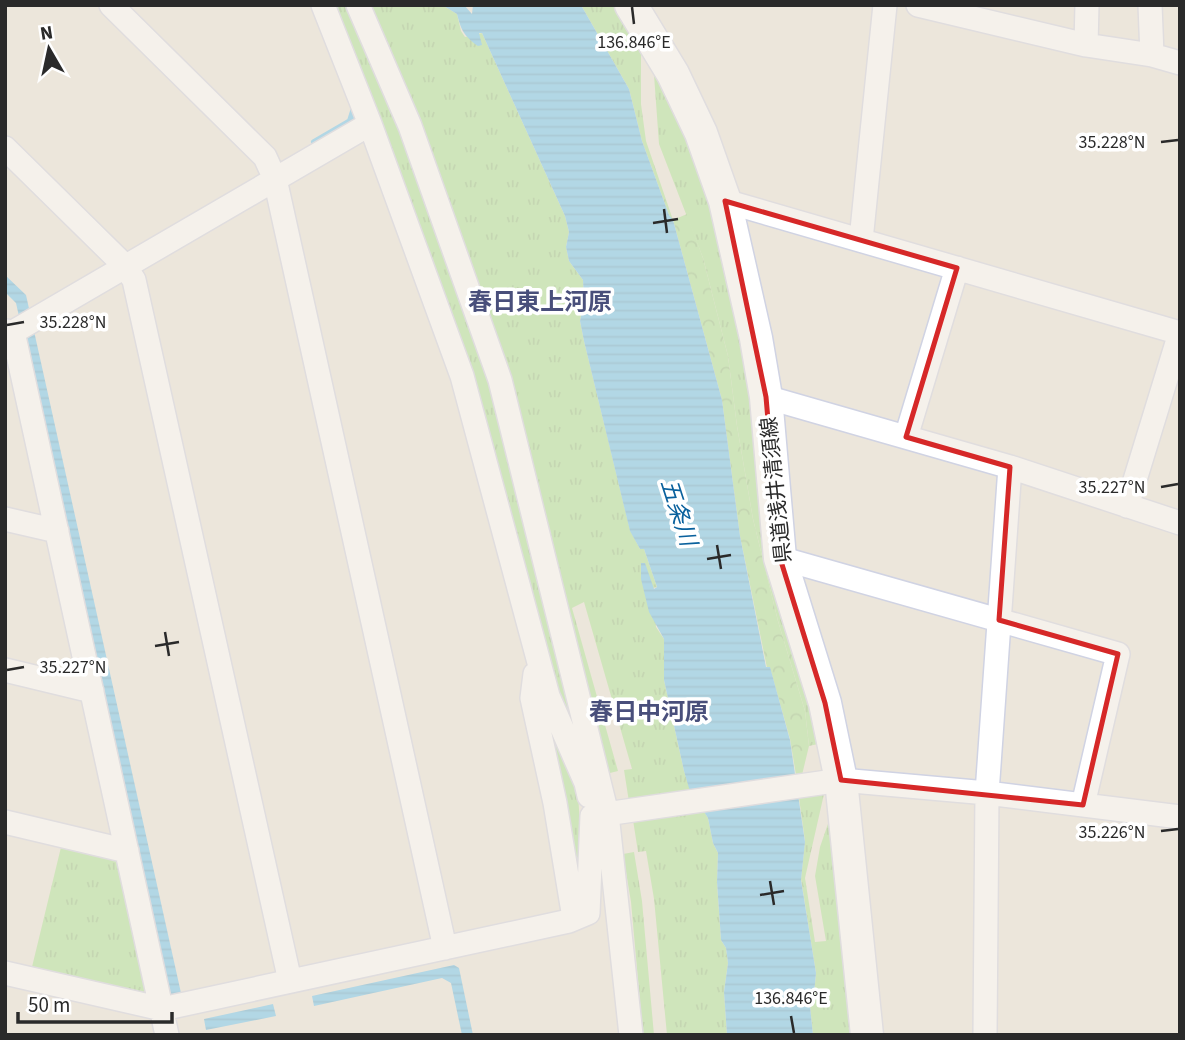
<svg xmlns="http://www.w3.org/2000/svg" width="1185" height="1040" viewBox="0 0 1185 1040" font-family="'Source Sans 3','Noto Sans JP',sans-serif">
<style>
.grass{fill:url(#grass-tufts)}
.forest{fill:url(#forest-crowns)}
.water{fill:url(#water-rules)}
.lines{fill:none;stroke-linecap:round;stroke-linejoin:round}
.stream{stroke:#6bc5f1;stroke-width:6}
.minor-casing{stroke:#d0d3e3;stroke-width:26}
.secondary-casing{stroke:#d0d3e3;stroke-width:35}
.minor{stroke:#fff;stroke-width:23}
.secondary{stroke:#fff;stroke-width:32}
.marked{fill:none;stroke:#d62828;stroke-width:5;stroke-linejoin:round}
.ticks{fill:none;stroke:#2a2a2a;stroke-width:2.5}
.labels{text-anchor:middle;stroke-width:7;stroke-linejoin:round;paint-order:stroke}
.street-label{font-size:21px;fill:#2a2a2a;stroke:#fff}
.water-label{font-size:23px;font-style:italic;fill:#0a619d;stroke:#fff}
.quarter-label{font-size:24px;font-weight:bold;fill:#494f7b;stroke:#fff}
.ticks-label{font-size:18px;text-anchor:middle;fill:#2a2a2a;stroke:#fff;stroke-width:7;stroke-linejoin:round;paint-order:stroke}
</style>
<defs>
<pattern id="grass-tufts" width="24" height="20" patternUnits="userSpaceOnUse" patternTransform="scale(1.75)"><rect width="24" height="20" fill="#ace496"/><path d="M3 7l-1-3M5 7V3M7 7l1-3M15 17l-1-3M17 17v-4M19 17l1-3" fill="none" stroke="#94c481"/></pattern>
<pattern id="forest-crowns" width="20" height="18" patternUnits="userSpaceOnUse" patternTransform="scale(1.75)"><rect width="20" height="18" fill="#ace496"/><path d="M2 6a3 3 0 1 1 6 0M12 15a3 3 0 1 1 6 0" fill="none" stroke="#94c481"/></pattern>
<pattern id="water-rules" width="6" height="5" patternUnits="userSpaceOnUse" patternTransform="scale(1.75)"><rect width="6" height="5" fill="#6bc5f1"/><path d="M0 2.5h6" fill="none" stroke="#5da9cf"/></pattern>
</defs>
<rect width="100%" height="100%" fill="#ece6db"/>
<path class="grass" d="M332 5H351L406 135 476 330 589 758 555 694Z
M365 5H442L457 14 461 31 465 37 482 33 565 216 569 232 566 247 569 261 583 280 584 300 580 321 584 341 630 530 640 549H644L657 587 653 588 656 627 664 639V680L684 771 692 793 629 802 624 770 632 769 584 602 572 608 618 771 606 774 542 529Z
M581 5H616L641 46V104L646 141 673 220 669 215 642 141 629 89Z
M657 72 660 74 716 207 812 702 818 744 809 746 805 711 778 621 753 519 737 426 728 356 703 258 659 144 654 75Z
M546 710 578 793 582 859H575Z
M824 794 805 878 815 942 826 941 815 876 820 847 831 815 855 1035H813L810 1006 814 994 816 973 801 879 805 841 799 798Z
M702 808 708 818 713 843 718 853 717 883 721 940 726 948 728 963 724 992 727 1035H667L654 899 646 851 638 852 633 820Z
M62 843 120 861 150 993 144 998 31 971Z
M634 852 642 901 654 1035H643L631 902 623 854Z"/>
<path class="forest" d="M687 214 703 258 728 356 737 426 753 519 778 621 805 711 809 746 802 775H796L790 739 770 668H767L740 536 722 400 673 220Z"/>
<path class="water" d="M442 5H464L472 14 473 5H581L629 89 642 141 669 215 673 220 722 400 740 536 766 667H770L790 740 805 842 801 880 816 973 814 994 810 1006 813 1035H727L724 992 728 963 726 948 721 940 717 882 718 853 713 843 708 818 689 788 684 771 664 680V639L649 612 641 579V563H645L654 589 657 587 644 549H640L630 531 584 341 580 321 584 301 583 280 569 261 566 247 569 232 565 216 482 33H479L482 45 478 46C464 36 461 30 457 14Z
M5 275 26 295 181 993 170 996 16 303 5 292Z
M454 965 459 968 473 1035H462L451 983 442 978 314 1006 312 996Z
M273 1004 276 1016 206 1030 204 1019Z"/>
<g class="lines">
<path class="stream" d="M314 142 350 121 355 105"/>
<defs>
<path id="minor" d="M111 5 265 157 275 179 445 948
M323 5 370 124 462 376 548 696 586 783 589 796
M358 5 410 126 500 380 607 814 631 1035
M918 5 1086 45 1152 55 1180 63
M1150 5 1152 55
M1086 45 1087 5
M5 148 125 266 134 280 290 981
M725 201 1180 333
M861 240 885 5
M5 331 13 332 20 328 370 124
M13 332 167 1035
M766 397 1010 467 1180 523
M906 437 957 268
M1127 506 1180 333
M5 519 57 531
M780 558 1118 654 1083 805
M5 670 92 691
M535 674 532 698 555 803 574 918
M5 822 127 851
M5 973 162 1009 569 921 588 913 592 816 841 780 987 793 1180 817
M985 1035 987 793 1010 467"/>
<path id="secondary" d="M631 5 673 74 701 133 725 201 756 338 766 397 780 558 825 703 841 780 867 1035"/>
</defs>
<use href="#minor" class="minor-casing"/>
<use href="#secondary" class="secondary-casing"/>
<use href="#minor" class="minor"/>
<use href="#secondary" class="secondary"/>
</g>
<path d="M0 0H1185V1040H0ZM725 201 957 268 906 437 1010 467 999 620 1118 654 1083 805 841 780 825 703 780 558 766 397Z" fill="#ece6db" fill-opacity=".55" fill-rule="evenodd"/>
<path class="marked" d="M725 201 957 268 906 437 1010 467 999 620 1118 654 1083 805 841 780 825 703 780 558 766 397Z"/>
<path class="ticks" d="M632 7 634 24M1161 142 1178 140M664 209 667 233M653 223 678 219M7 325 24 322M1161 487 1178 484M717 545 721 569M707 559 731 555M165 632 169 656M155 646 179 642M7 670 24 667M1161 831 1178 829M770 881 774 905M760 895 784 891M791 1016 794 1033"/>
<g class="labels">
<g class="street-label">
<text transform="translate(776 490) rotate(-96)" y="7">県道浅井清須線</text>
</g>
<g class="water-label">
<text transform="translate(679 512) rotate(72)" y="8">五条川</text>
</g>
<g class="quarter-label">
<text x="540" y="310">春日東上河原</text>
<text x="649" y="720">春日中河原</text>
</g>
</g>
<g class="ticks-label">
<text x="634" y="48">136.846°E</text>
<text x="1112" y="148">35.228°N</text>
<text x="73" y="328">35.228°N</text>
<text x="1112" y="493">35.227°N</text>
<text x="73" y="673">35.227°N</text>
<text x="1112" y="838">35.226°N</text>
<text x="791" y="1004">136.846°E</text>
</g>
<rect width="1185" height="1040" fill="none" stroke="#2a2a2a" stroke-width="14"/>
<g transform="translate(49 49) rotate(351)" stroke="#ffffff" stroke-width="5" paint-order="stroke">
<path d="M0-5L12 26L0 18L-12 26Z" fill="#2a2a2a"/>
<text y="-10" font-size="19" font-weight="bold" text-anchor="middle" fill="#2a2a2a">N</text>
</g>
<path d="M18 1012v10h154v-10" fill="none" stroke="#2a2a2a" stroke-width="3.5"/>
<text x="28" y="1012" font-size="21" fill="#2a2a2a" stroke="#ffffff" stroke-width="5" paint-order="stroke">50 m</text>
</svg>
